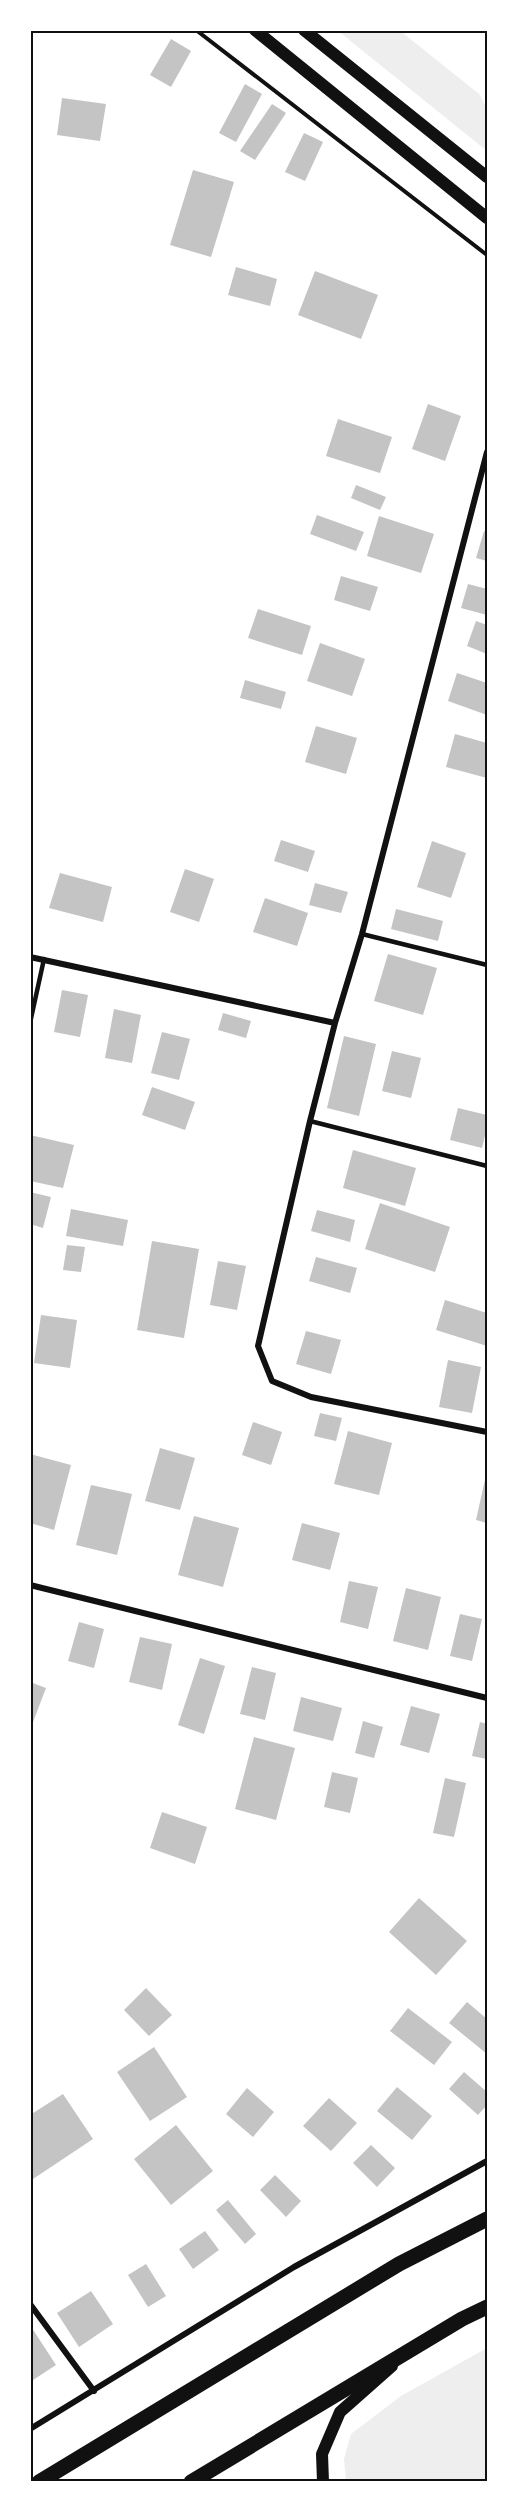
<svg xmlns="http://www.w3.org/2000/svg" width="517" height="2512" viewBox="0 0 517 2512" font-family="'Work Sans',sans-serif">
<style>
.green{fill:#eee}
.building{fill:#c4c4c4}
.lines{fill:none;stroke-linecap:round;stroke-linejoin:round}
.path{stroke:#111;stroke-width:4}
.service{stroke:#111;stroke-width:4.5}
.minor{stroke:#111;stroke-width:6}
.secondary{stroke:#111;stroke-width:12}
.primary{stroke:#111;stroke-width:15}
.neatline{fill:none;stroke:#111;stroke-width:2}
</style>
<rect width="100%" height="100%" fill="#fff"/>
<path class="green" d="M337 30H399L479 94 487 108V151Z
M487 2348V2482H346L344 2459 351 2434 401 2396Z"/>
<path class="building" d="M171 39 191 51 171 87 150 75Z
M245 84 262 94 236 142 219 133Z
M62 98 106 104 100 141 57 135Z
M272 104 286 113 255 160 240 151Z
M304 133 323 142 305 181 285 172Z
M193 170 234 182 211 257 170 245Z
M236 267 277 279 270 306 228 295Z
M315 271 378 295 361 339 298 315Z
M428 404 461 416 445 461 412 449Z
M338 419 392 437 380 473 326 456Z
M356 485 386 497 380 510 351 498Z
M317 515 364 532 356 551 310 534Z
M379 516 434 534 421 573 367 556Z
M484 531 487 532V561L476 558Z
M341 576 378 587 370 611 334 600Z
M468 584 487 589V615L461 608Z
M258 609 311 626 302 655 248 638Z
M476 621 487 625V654L467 646Z
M320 643 365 659 352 696 307 681Z
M457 673 487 683V715L448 701Z
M245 680 286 692 281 709 240 698Z
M316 726 357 738 346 774 305 762Z
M455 734 487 743V778L446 767Z
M281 840 315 851 308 872 274 861Z
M432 841 466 853 451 898 417 887Z
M185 869 214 879 199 922 170 912Z
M60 873 112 887 103 922 49 908Z
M315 883 348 892 341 913 309 905Z
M265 898 308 913 297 946 253 932Z
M396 909 443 921 438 941 391 929Z
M388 954 437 968 423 1015 374 1001Z
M62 990 88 995 80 1037 54 1032Z
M114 1009 141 1015 132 1063 105 1058Z
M223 1013 251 1021 246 1038 218 1030Z
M162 1032 190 1039 179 1080 151 1073Z
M344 1036 376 1044 359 1116 327 1108Z
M392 1051 421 1058 411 1098 382 1091Z
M152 1087 195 1102 185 1130 142 1115Z
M458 1108 487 1115V1127L482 1148 450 1140Z
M30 1135 74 1145 63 1188 30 1181Z
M353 1150 416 1168 405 1206 343 1188Z
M30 1192 51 1197 43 1228 30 1224Z
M380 1203 450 1227 435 1272 365 1249Z
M71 1209 128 1220 123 1246 66 1236Z
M317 1210 355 1220 350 1242 311 1231Z
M152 1241 199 1249 184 1338 137 1330Z
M67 1245 85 1247 81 1272 63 1270Z
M316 1257 357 1268 350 1293 309 1281Z
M218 1261 246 1266 237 1310 210 1305Z
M445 1300 487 1313V1346L436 1330Z
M41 1315 77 1320 70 1368 34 1363Z
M306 1331 341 1340 331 1374 296 1364Z
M448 1360 481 1367 472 1413 439 1407Z
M320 1413 342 1418 336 1441 314 1436Z
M253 1422 282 1432 271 1465 242 1455Z
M348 1431 392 1443 379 1495 334 1484Z
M160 1448 195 1458 180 1510 145 1501Z
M30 1454 71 1465 54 1530 30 1523Z
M486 1475H487V1523L476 1520Z
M91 1485 132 1494 117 1555 76 1545Z
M194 1516 239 1528 223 1587 178 1575Z
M302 1523 340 1533 330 1570 292 1560Z
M349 1581 378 1587 368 1629 340 1622Z
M406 1588 441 1597 428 1650 393 1641Z
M460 1614 482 1619 472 1661 450 1656Z
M79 1622 104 1629 94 1668 68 1661Z
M140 1637 172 1644 162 1690 129 1682Z
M200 1658 225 1666 204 1734 178 1725Z
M252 1667 276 1673 265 1720 240 1714Z
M30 1682 46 1688 30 1730Z
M301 1697 342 1708 333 1741 293 1731Z
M411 1706 440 1714 429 1753 400 1745Z
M363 1721 383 1727 374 1758 355 1753Z
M480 1722 487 1724V1759L472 1756Z
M254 1737 295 1748 276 1820 235 1809Z
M332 1772 358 1778 350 1813 324 1807Z
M445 1778 466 1783 454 1837 433 1833Z
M162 1812 207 1827 195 1864 150 1848Z
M419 1898 467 1941 436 1975 389 1932Z
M146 1988 172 2015 149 2036 124 2010Z
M467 2002 487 2019V2054L449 2023Z
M408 2008 452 2042 434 2065 390 2031Z
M154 2047 187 2097 150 2121 117 2072Z
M464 2072 487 2092V2105L478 2115 449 2089Z
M397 2087 432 2116 412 2140 377 2111Z
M247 2088 274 2112 253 2137 226 2114Z
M63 2094 93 2139 30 2181V2115Z
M329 2098 357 2123 331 2151 303 2126Z
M176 2125 213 2171 171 2205 134 2159Z
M371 2145 395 2168 377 2187 353 2163Z
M275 2175 301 2201 286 2217 260 2190Z
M228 2200 256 2234 245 2244 216 2210Z
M205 2231 219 2250 193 2269 179 2249Z
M146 2264 166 2296 148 2307 128 2275Z
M91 2291 113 2324 79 2347 57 2313Z
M30 2325 56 2365 30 2382Z"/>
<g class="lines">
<path class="path" d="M196 30 487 255"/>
<path class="service" d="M362 934 487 965
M30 1023 44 959
M310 1121 487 1166"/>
<path class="minor" d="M487 452 362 934 335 1023 310 1121 258 1346 272 1381 311 1397 487 1432
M30 957 335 1023
M30 1585 487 1698
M30 2304 94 2391
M30 2429 294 2267 487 2161"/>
<path class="secondary" d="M255 30 487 218
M304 30 487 177
M323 2482 322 2454 340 2412 392 2366"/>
<path class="primary" d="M39 2482 399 2264 487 2219
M191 2482 462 2319 487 2307"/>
</g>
<rect width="517" height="2512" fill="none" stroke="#ffffff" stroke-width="63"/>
<rect x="32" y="32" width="454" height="2448" class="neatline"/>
</svg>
